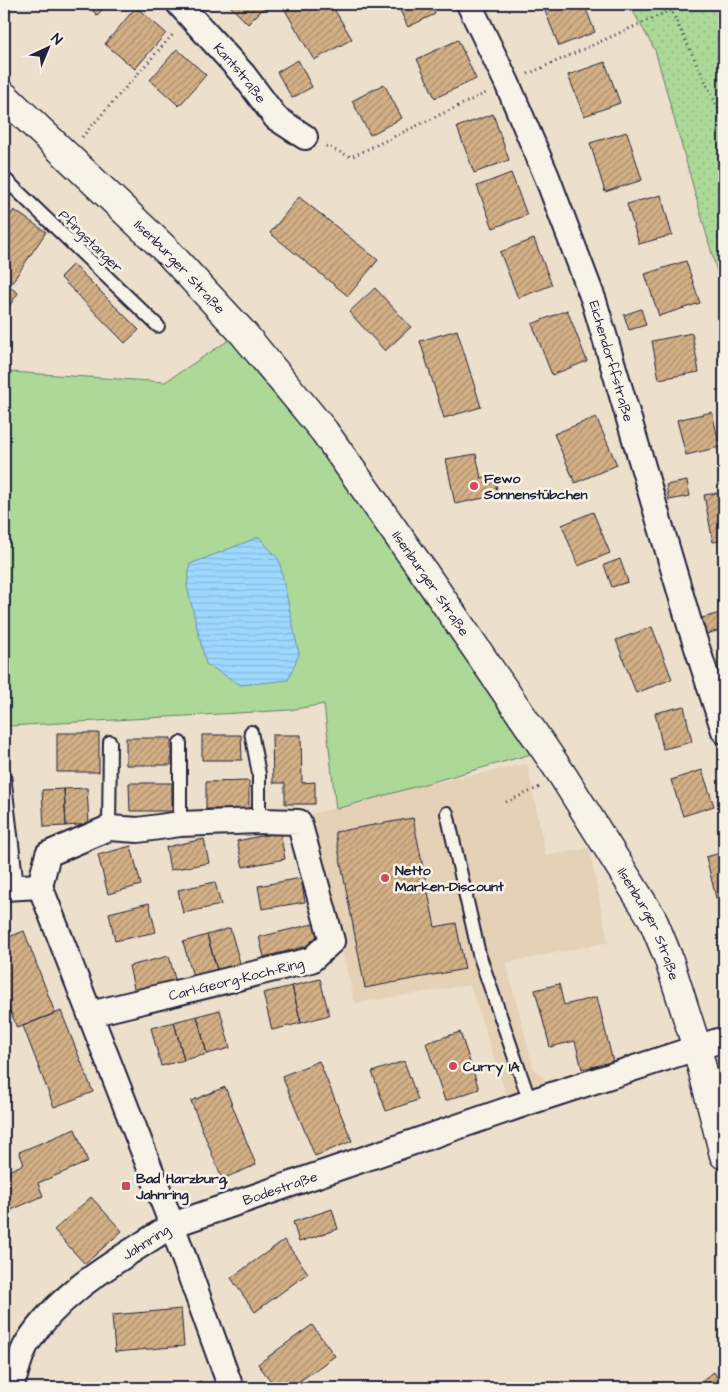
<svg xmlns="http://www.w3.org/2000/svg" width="728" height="1392" viewBox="0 0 728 1392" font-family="'Architects Daughter',sans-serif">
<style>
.built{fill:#e4d1b6}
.grass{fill:#acd998;stroke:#677e6a}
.park{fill:url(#park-dots);stroke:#677e6a}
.water{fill:url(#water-rules);stroke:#6c8fb0}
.building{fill:url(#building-hatch);stroke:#22223b}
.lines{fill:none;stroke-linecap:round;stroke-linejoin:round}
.lane-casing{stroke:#22223b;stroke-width:16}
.street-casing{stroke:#22223b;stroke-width:28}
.secondary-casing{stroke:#22223b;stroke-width:31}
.path{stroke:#22223b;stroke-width:3;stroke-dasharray:1 4;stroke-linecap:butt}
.lane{stroke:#f7f3e8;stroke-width:12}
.street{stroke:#f7f3e8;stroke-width:24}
.secondary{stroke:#f7f3e8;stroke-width:28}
.poi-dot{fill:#d1495b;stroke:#f7f3e8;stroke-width:2}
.labels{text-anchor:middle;stroke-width:5;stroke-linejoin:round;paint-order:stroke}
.street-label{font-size:14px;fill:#22223b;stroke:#f7f3e8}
.poi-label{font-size:14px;font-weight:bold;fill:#22223b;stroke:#f7f3e8;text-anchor:start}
</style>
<defs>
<pattern id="park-dots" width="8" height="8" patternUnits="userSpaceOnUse" patternTransform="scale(1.25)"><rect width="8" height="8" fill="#acd998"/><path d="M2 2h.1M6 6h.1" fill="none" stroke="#94ba84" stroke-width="1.8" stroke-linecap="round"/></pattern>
<pattern id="water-rules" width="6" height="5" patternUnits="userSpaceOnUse" patternTransform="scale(1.25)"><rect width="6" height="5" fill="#9dd8fe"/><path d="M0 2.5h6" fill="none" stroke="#87b9db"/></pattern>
<pattern id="building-hatch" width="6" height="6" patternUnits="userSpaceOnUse" patternTransform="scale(1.25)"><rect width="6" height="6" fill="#d3b086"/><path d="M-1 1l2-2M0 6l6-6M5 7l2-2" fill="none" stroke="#ab8f6f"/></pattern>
</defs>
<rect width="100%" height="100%" fill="#ecdfcb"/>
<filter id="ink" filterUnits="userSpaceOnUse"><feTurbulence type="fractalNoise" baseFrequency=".02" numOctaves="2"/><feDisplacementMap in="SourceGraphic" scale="10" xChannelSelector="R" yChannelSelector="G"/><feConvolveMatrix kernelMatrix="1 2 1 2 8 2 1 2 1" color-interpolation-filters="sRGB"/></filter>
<g filter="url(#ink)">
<path class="built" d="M527 764 546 856 589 848 608 942 506 963 533 1067 549 1085 507 1097 470 985 355 1003 308 815 413 787Z"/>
<path class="grass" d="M232 338 400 548 542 751 336 809 324 704 290 710 8 726 4 707V370L10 372 165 382Z"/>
<path class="park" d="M629 4H724V297L655 50Z"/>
<path class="water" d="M259 537 279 560 299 654 288 680 241 685 206 664 187 586 190 564Z"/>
<path class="building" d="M86 4H108L97 15Z
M228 4H268L248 24Z
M296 4H331L352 39 314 60 285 10Z
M397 4H430L435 14 408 27Z
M563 4H584L595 32 559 46 545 11Z
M136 7 166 33 135 69 105 44Z
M458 40 476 79 435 98 417 59Z
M177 49 206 75 179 106 150 80Z
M298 60 312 87 292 98 277 72Z
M605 62 620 103 584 116 568 75Z
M384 84 402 118 370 135 352 101Z
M493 114 509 160 474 173 457 127Z
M627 132 642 180 605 192 590 143Z
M511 173 527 215 493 228 477 186Z
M661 195 672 235 639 244 627 204Z
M299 197 378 260 348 296 270 233Z
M14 210 46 232 9 287 4 283V224Z
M534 239 552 285 518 298 500 252Z
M686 261 700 303 659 316 645 274Z
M73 264 139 330 125 343 60 277Z
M4 283 18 293 4 314Z
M375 288 411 327 385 351 349 312Z
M641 309 646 325 629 330 624 315Z
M567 310 587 361 552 375 532 324Z
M457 330 481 407 444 418 420 341Z
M692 333 699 372 659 379 652 341Z
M712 412 720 447 686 455 677 420Z
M596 417 617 465 575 483 554 434Z
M476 454 481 478 494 475 498 495 455 504 446 459Z
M687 481 690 496 669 500 666 485Z
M724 492V540L713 542 704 495Z
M593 512 610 553 578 566 562 525Z
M620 559 628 582 612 587 604 565Z
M724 612V629L706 634 702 618Z
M652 627 672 679 636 693 616 640Z
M684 706 692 742 663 749 655 713Z
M57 733H99V772H57Z
M202 735H241L242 760H202Z
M272 735H301L302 783 315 782V804H285V783H273Z
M126 738H171V765H126Z
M702 770 714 806 683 816 671 780Z
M249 781V809H206V782Z
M129 783H172V811H130Z
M87 788 89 824 66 826 64 789Z
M64 789 66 826 44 827 42 790Z
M413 818 435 927 456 923 465 969 365 988 335 832Z
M280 832 285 859 243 867 237 841Z
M204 839 209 863 170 870 166 847Z
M131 846 141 885 108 894 98 855Z
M724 852V896L716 898 706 857Z
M301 878 305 902 262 909 258 886Z
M215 882 221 905 183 913 178 890Z
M149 903 156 932 115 941 109 913Z
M317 923 322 942 264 957 259 937Z
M230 928 241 966 218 973 207 935Z
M24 931 55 1013 17 1028 4 995V939Z
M207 935 218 973 194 980 183 942Z
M169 956 176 983 135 993 129 966Z
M320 979 329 1015 301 1023 292 986Z
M559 984 564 1005 597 997 613 1062 582 1069 575 1041 550 1047 535 990Z
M292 986 301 1023 272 1030 263 993Z
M220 1010 230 1048 207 1054 197 1016Z
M61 1011 93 1092 54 1107 23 1026Z
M197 1016 207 1054 184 1060 174 1022Z
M174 1022 184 1060 161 1066 151 1028Z
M460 1032 479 1089 445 1101 426 1043Z
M319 1061 352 1141 315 1156 282 1076Z
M404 1061 418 1100 386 1111 372 1072Z
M225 1087 256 1165 222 1179 191 1101Z
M75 1129 88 1162 38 1183 43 1196 9 1211 4 1198V1173L24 1164 19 1152Z
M91 1197 122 1231 85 1264 54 1230Z
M332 1209 338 1229 299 1242 293 1222Z
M284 1240 308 1273 255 1312 231 1278Z
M181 1309 184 1346 115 1352 112 1315Z
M312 1325 335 1356 290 1388H276L258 1364Z
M714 1372 724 1388H690Z
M201 1381 204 1388H181Z"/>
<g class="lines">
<defs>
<path id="lane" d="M4 178 158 326
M251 732 259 774V821
M180 743V824
M4 775 17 887
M447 813 479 954 530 1102
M109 828 110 742"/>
<g id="street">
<path id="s1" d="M179 4 243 74 276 118 305 137"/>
<path id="s2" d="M469 4 507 83 547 177 594 301 691 629 724 731"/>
<path d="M40 886 48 854 109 828 138 830 180 824 259 821 299 822 332 941 311 960 90 1014"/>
<path id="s3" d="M4 888 40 886 172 1225 530 1102 724 1039"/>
<path id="s4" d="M11 1388C16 1375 20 1353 28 1342 62 1289 121 1259 172 1225L231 1388"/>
</g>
<g id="secondary">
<path id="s5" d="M4 96 166 250 243 333 324 431 423 571 563 776 652 918 668 957 697 1048 724 1155"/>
</g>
</defs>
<use href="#lane" class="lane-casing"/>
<use href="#street" class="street-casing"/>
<use href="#secondary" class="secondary-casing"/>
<path class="path" d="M668 4 724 120
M528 74 671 10
M82 137 174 33
M326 146 351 157 486 93
M506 802 540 787"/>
<use href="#lane" class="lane"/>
<use href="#street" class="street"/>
<use href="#secondary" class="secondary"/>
</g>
</g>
<g class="poi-dot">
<circle cx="474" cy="486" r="5"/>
<circle cx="385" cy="878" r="5"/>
<circle cx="453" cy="1066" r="5"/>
<rect x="121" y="1181" width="10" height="10" rx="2.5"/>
</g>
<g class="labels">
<g class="street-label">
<text dy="5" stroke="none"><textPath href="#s1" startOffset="92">Kantstraße</textPath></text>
<text transform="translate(91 241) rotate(44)" y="5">Pfingstanger</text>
<text dy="5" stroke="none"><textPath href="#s5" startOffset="245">Ilsenburger Straße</textPath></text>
<text dy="5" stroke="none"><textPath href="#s2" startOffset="385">Eichendorffstraße</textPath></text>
<text dy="5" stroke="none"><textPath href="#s5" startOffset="650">Ilsenburger Straße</textPath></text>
<text dy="5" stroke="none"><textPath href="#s5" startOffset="1055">Ilsenburger Straße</textPath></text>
<text transform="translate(236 979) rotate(-14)" y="5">Carl-Georg-Koch-Ring</text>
<text dy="5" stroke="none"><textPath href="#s3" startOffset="514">Bodestraße</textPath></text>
<text dy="5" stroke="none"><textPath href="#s4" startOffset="205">Jahnring</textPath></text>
</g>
<g class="poi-label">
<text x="484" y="483">Fewo<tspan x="484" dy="16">Sonnenstübchen</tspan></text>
<text x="395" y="875">Netto<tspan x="395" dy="16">Marken-Discount</tspan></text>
<text x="463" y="1071">Curry 1A</text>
<text x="136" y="1183">Bad Harzburg,<tspan x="136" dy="16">Jahnring</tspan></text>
</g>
</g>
<rect width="728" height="1392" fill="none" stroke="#f7f3e8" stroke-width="20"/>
<rect x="10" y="10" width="708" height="1372" fill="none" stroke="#22223b" stroke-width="2" filter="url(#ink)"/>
<g transform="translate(48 48) rotate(44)" stroke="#f7f3e8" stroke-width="4" paint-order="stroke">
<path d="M0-4L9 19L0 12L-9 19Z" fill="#22223b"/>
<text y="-8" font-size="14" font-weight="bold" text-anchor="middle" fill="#22223b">N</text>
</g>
</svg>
